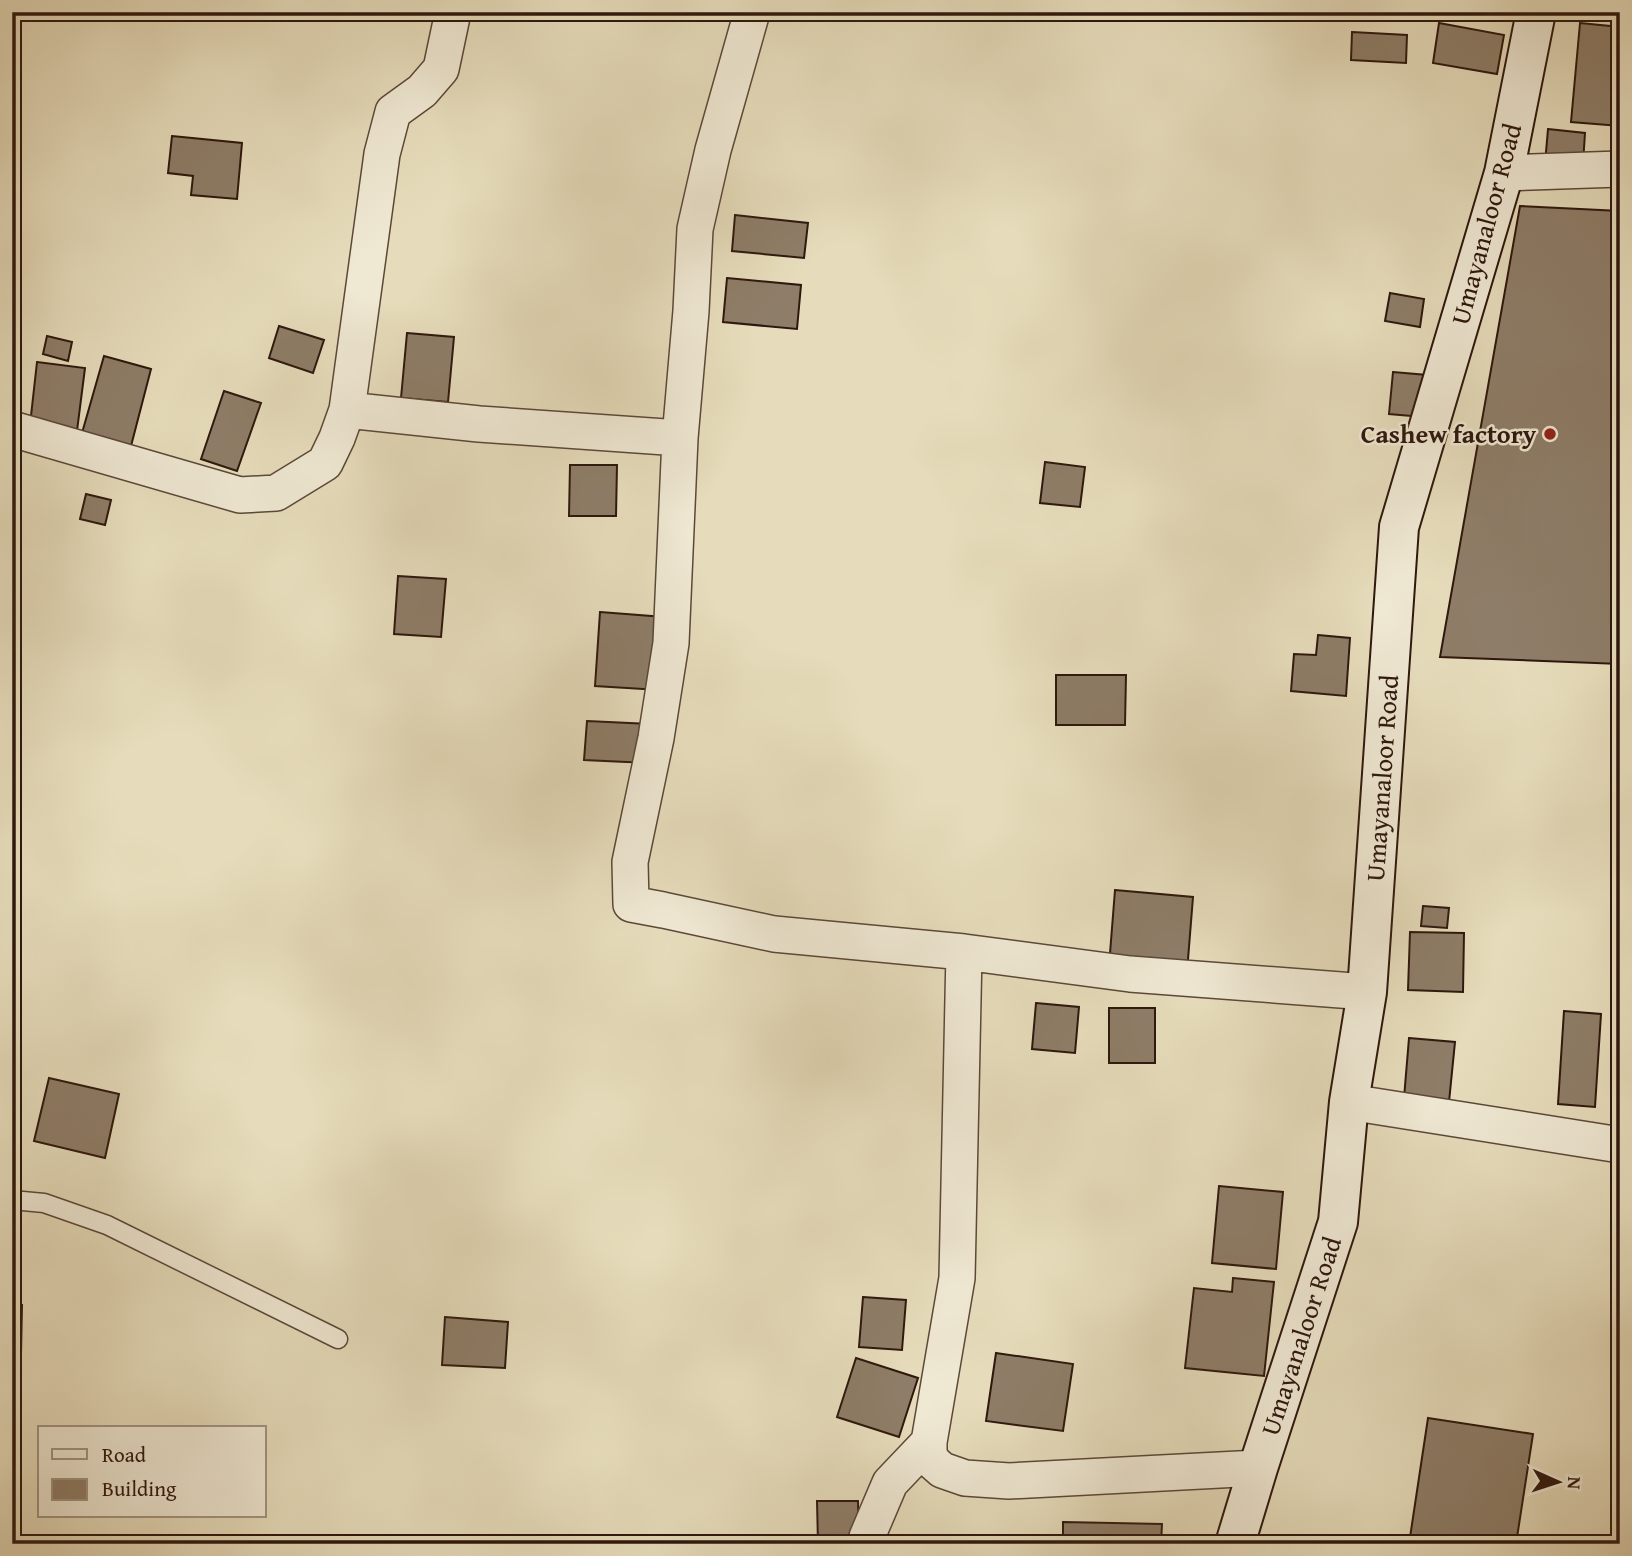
<svg xmlns="http://www.w3.org/2000/svg" width="1632" height="1556" viewBox="0 0 1632 1556" font-family="'Gentium Book Plus',serif">
<style>
.building{fill:#8e7d68;stroke:#2e170e;stroke-width:2}
.lines{fill:none;stroke-linecap:round;stroke-linejoin:round}
.service-casing{stroke:#5c4839;stroke-width:21}
.minor-casing{stroke:#5c4839;stroke-width:38}
.secondary-casing{stroke:#2e170e;stroke-width:42}
.service{stroke:#efe8d3;stroke-width:18}
.minor{stroke:#efe8d3;stroke-width:35}
.secondary{stroke:#efe8d3;stroke-width:38}
.poi-dot{fill:#8f2418;stroke:#efe8d3;stroke-width:2.5}
.labels{text-anchor:middle;stroke-width:5;stroke-linejoin:round;paint-order:stroke}
.street-label{font-size:26px;fill:#2e170e;stroke:#efe8d3}
.poi-label{font-size:26px;font-weight:bold;fill:#2e170e;stroke:#efe8d3;text-anchor:end}
</style>
<rect width="100%" height="100%" fill="#e6dcbb"/>
<filter id="stains"><feTurbulence type="fractalNoise" baseFrequency=".00286" numOctaves="4"/><feColorMatrix values="0 0 0 0 .2 0 0 0 0 .09 0 0 0 0 .02 0 0 0 .5 -.17"/></filter>
<radialGradient id="worn" r=".72"><stop offset=".6" stop-color="#630" stop-opacity="0"/><stop offset="1" stop-color="#630" stop-opacity=".3"/></radialGradient>
<path class="building" d="M1439 23 1504 35 1497 74 1433 63Z
M1580 23 1620 27V126L1571 122Z
M1352 32 1407 35 1406 63 1351 60Z
M1548 129 1585 133 1582 178 1544 175Z
M172 136 242 143 237 199 191 195 193 176 168 173Z
M1520 206 1620 211V664L1440 657Z
M735 215 808 223 804 258 732 251Z
M727 278 801 285 797 329 723 322Z
M1390 293 1424 299 1420 327 1385 321Z
M279 326 324 340 313 373 269 358Z
M407 333 454 337 448 402 401 398Z
M47 336 72 342 68 361 43 354Z
M104 356 151 369 131 446 82 433Z
M37 362 85 368 77 431 30 425Z
M1393 372 1427 375 1423 417 1389 414Z
M224 391 261 403 237 471 201 459Z
M1045 462 1085 467 1080 507 1040 503Z
M570 465H617L616 516H569Z
M86 494 111 500 105 525 80 519Z
M398 576 446 579 441 637 394 634Z
M600 612 664 617 659 690 595 686Z
M1318 635 1350 638 1346 696 1291 691 1294 654 1316 655Z
M1056 675H1126L1125 725H1056Z
M587 721 650 724 648 763 584 760Z
M1115 890 1193 897 1187 972 1109 966Z
M1423 906 1449 908 1447 928 1421 926Z
M1410 932 1464 933 1463 992 1408 990Z
M1036 1003 1079 1007 1075 1053 1032 1049Z
M1109 1008H1155V1063H1109Z
M1564 1011 1601 1014 1595 1107 1558 1104Z
M1409 1038 1455 1042 1449 1102 1404 1098Z
M49 1078 119 1094 105 1158 34 1141Z
M1219 1186 1283 1192 1276 1269 1212 1263Z
M1233 1278 1274 1282 1264 1376 1185 1368 1194 1288 1232 1292Z
M863 1297 906 1300 902 1350 859 1347Z
M12 1305H22L21 1354 12 1353Z
M445 1317 508 1322 505 1368 442 1365Z
M996 1353 1073 1364 1063 1431 986 1421Z
M856 1358 918 1378 899 1437 837 1417Z
M1428 1418 1533 1434 1516 1544H1409Z
M817 1501H858L859 1544H818Z
M1063 1522 1162 1524 1161 1544H1063Z"/>
<g class="lines">
<defs>
<path id="service" d="M12 1200 44 1203 107 1225 338 1339"/>
<path id="minor" d="M752 12 713 150 695 229 691 311 680 438 671 643 656 738 630 862 631 904 663 910 774 934 964 952 1130 974 1367 992
M1504 173 1620 169
M347 410 479 424 680 438
M12 429 240 495 276 493 325 463 337 438 347 410 382 154 393 112 422 91 441 69 453 12
M1349 1102 1620 1145
M929 1442V1454L933 1462 942 1470 965 1478 1009 1481 1258 1468
M866 1544 867 1537 890 1483 929 1442 957 1278 964 952"/>
<path id="secondary" d="M1235 1544 1258 1468 1338 1222 1349 1102 1367 992 1399 527 1504 173 1536 12"/>
</defs>
<use href="#service" class="service-casing"/>
<use href="#minor" class="minor-casing"/>
<use href="#secondary" class="secondary-casing"/>
<use href="#service" class="service"/>
<use href="#minor" class="minor"/>
<use href="#secondary" class="secondary"/>
</g>
<circle class="poi-dot" cx="1550" cy="434" r="7"/>
<g class="labels">
<g class="street-label">
<text transform="translate(1486 224) rotate(-75)" y="9">Umayanaloor Road</text>
<text transform="translate(1382 778) rotate(-86)" y="9">Umayanaloor Road</text>
<text transform="translate(1301 1336) rotate(-72)" y="9">Umayanaloor Road</text>
</g>
<g class="poi-label">
<text x="1536" y="443">Cashew factory</text>
</g>
</g>
<rect width="1632" height="1556" fill="none" stroke="#e6dcbb" stroke-width="42"/>
<rect x="14" y="14" width="1604" height="1528" fill="none" stroke="#2e170e" stroke-width="3.5"/>
<rect x="21" y="21" width="1590" height="1514" fill="none" stroke="#2e170e" stroke-width="2"/>
<rect x="38" y="1426" width="228" height="91" fill="#efe8d3" stroke="#a29484" stroke-width="2"/>
<rect x="52" y="1449" width="35" height="10" fill="#efe8d3" stroke="#a29484" stroke-width="2"/>
<text x="102" y="1462" font-size="21" fill="#2e170e">Road</text>
<rect x="52" y="1479" width="35" height="21" fill="#8e7d68" stroke="#a29484" stroke-width="2"/>
<text x="102" y="1496" font-size="21" fill="#2e170e">Building</text>
<g transform="translate(1558 1482) rotate(93)" stroke="#efe8d3" stroke-width="5" paint-order="stroke">
<path d="M0-5L12 26L0 18L-12 26Z" fill="#2e170e"/>
<text y="-10" font-size="19" font-weight="bold" text-anchor="middle" fill="#2e170e">N</text>
</g>
<rect width="100%" height="100%" filter="url(#stains)"/>
<rect width="100%" height="100%" fill="url(#worn)"/>
</svg>
